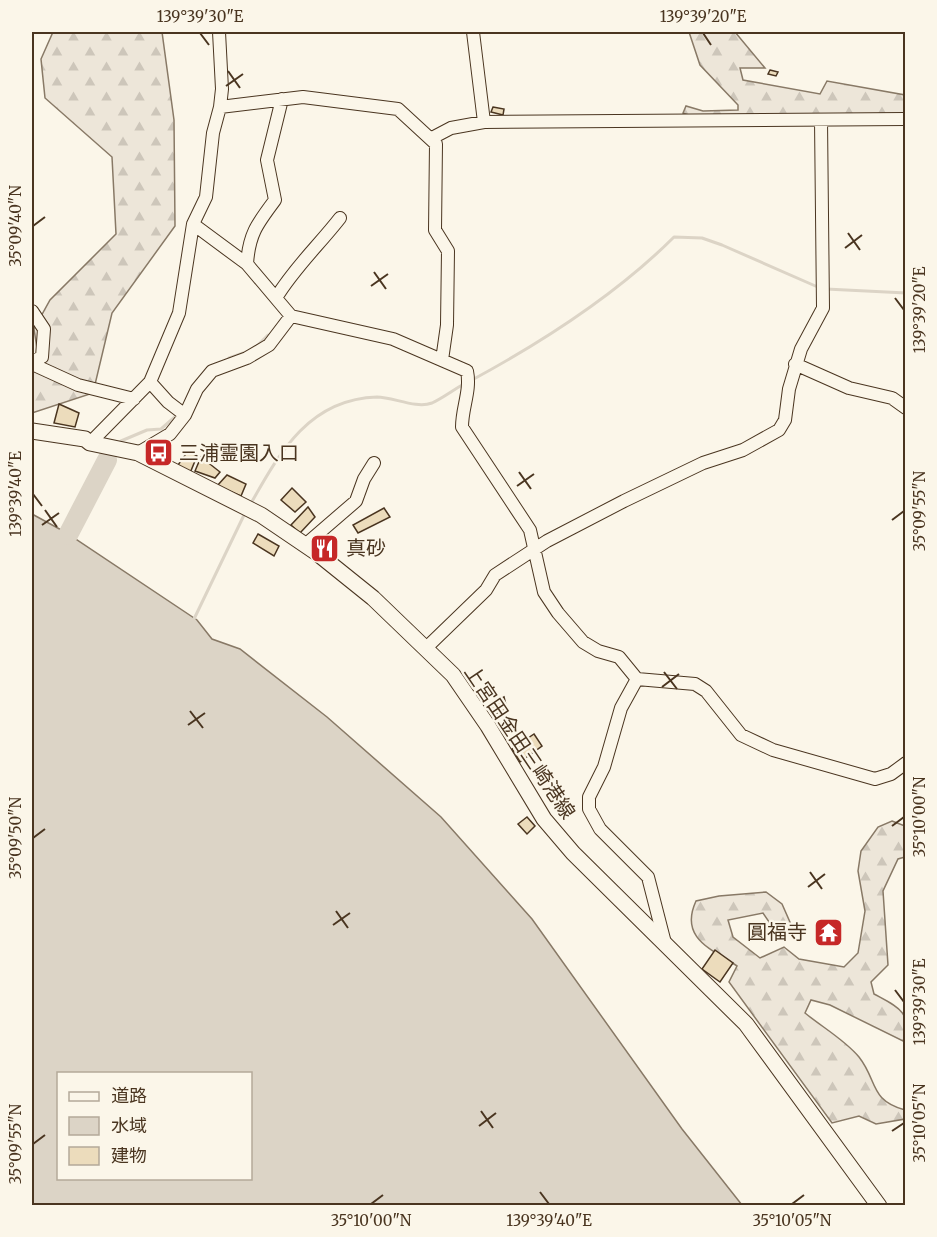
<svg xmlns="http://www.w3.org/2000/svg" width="937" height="1237" viewBox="0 0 937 1237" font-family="Merriweather,'Noto Sans JP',serif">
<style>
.forest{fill:url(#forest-firs);stroke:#887966;stroke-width:1.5}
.water{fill:#dcd4c6;stroke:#887966;stroke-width:1.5;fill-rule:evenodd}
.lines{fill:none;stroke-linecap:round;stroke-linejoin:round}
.stream{stroke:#dcd4c6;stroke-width:3}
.river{stroke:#dcd4c6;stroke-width:20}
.building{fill:#ecdcbc;stroke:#4a3520;stroke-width:1.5}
.minor-casing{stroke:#4a3520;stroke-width:14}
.major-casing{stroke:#4a3520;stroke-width:17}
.minor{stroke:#fbf6e9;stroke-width:12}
.major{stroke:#fbf6e9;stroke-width:15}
.ticks{fill:none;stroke:#4a3520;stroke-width:2}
.labels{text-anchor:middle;stroke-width:4.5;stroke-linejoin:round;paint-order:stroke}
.poi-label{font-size:20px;fill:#4a3520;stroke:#fbf6e9;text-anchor:start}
.street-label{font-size:20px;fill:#4a3520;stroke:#fbf6e9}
.neatline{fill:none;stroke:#4a3520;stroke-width:2}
.ticks-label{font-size:15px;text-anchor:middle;fill:#4a3520}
</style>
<defs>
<pattern id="forest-firs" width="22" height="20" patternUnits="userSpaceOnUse" patternTransform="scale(1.5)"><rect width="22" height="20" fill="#ede6d9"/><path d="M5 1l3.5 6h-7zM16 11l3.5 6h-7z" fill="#cdc6ba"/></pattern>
</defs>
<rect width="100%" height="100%" fill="#fbf6e9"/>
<path class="forest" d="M53 32H162L174 120 175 226 112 313 93 393 32 413V356L38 355 34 329 50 300 116 234 112 157 45 98 41 59Z
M689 32H735L765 68H740L743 80 820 94 827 81 905 95V115L695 118 683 113 686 106 703 111 738 110V105L700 65Z
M892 821 905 826V857L898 859 883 891 888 965 871 982 874 994C896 1006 914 1012 903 1041L830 1005 811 1000 805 1013C822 1027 845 1040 859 1057 878 1081 869 1100 905 1110V1119L876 1124 859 1116 832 1123 729 982 737 966C711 949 679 938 696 901L719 896 766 892 782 904 793 929 780 938 763 913 728 920 733 937 760 958 784 947 799 959 844 967 858 953 865 911 858 871 861 851 878 827Z"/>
<path class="water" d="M32 514 65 532 197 620 212 639 240 649 327 717 441 817 532 919 682 1129 742 1205H32ZM58 1074H250V1178H58Z"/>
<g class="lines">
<path class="stream" d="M826 289 906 293
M257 346 268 335
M229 358 249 351
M472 380C544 341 616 295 674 237L702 238 722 245 820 288
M121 441 147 430 161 429 177 415
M250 505C280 452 309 399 377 397 393 397 416 409 432 403 443 398 453 390 464 384
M194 619 245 513"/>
<path class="river" d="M68 535 107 460"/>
</g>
<path class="building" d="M770 70 778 72 776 76 768 74Z
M493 107 504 109 503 115 491 112Z
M59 404 79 413 75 427 54 423Z
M188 451 197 456 190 473 178 465Z
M201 457 220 472 215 478 195 471Z
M227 475 246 484 241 496 217 486Z
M292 488 306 502 295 512 281 500Z
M308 507 315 517 300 533 291 525Z
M384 508 390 517 358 533 353 525Z
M258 534 279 546 274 556 253 543Z
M504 697 507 709 492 715 488 706Z
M534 734 542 746 520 762 512 749Z
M527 817 535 826 527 834 518 824Z
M715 950 733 963 720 982 702 969Z"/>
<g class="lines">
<defs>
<path id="minor" d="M473 32 484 122
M220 107 303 97 398 109 436 144 435 230 448 251 447 325 442 360
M432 138 451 128 484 122 906 119
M193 224 247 264 291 316 393 339 467 371C471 391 462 407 462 427L530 530 544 592 558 613 583 642 598 651 619 657 637 679
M247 264C249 234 257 224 275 200L267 160 282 99
M276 298C294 268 319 245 340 218
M32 311 44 329 42 357 32 361
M32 364 78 385 134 399
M795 364 849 388 892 398 906 408
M150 382 168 402 185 415
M90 443 150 382 179 313 193 224 206 197 213 133 220 107 222 89 219 32
M138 453 170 434 185 415 197 389 212 371 247 358 269 345 291 316
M305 545 356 501 364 479 374 463
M425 649 486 590 495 575 547 541 624 501 703 463 743 450 779 430 785 420 789 389 801 349 823 308 821 120
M637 679 695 684 706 691 741 735 773 750 875 779 891 774 906 763
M637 679 621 708 604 767 589 797V809L600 829 648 877 665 943"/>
<path id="major" d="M32 431 85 439 90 443 138 453 261 515 317 553 373 598 453 675 488 726 544 819 573 853 746 1024 879 1206"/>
</defs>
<use href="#minor" class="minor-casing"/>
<use href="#major" class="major-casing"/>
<use href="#minor" class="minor"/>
<use href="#major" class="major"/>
</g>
<path class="ticks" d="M200 33 209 45M703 33 711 45M228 71 240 88M226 86 243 74M33 226 45 217M848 233 860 250M845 248 862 235M374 272 386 289M371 286 388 274M895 298 904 310M519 472 531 489M517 486 534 474M33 494 42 506M45 510 57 527M892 520 904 511M42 525 59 513M664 672 677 689M662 687 679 674M190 711 203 728M188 725 205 713M892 826 904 817M33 838 45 829M810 872 822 889M808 887 825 874M336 911 348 928M333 925 350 913M895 990 904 1002M481 1111 493 1128M479 1126 496 1113M892 1131 904 1123M33 1144 45 1135M540 1192 549 1204M371 1204 383 1195M792 1204 804 1195"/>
<defs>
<symbol id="bus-square" viewBox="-11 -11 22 22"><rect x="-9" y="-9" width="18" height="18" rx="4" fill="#c62828" stroke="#fbf6e9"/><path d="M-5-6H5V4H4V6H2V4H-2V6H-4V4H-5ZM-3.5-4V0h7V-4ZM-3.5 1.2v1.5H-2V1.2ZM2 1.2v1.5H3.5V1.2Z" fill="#fff"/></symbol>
<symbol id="restaurant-square" viewBox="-11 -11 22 22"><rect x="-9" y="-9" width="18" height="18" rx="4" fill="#c62828" stroke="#fbf6e9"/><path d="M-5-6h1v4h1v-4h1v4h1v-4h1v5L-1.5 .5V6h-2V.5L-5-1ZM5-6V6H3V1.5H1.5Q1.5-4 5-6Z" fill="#fff"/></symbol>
<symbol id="temple-square" viewBox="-11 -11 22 22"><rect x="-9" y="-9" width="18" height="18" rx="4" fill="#c62828" stroke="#fbf6e9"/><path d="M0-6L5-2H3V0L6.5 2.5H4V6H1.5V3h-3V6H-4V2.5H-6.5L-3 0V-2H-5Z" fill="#fff"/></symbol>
</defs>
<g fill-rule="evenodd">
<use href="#bus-square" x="142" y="436" width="33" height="33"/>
<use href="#restaurant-square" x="308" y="532" width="33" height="33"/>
<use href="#temple-square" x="812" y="916" width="33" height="33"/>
</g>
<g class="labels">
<g class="poi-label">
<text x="179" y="460">三浦霊園入口</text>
<text x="346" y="555">真砂</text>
<text x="807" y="939" text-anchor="end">圓福寺</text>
</g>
<g class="street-label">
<text transform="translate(520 742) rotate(56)" y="7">上宮田金田三崎港線</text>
</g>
</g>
<rect width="937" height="1237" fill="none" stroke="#fbf6e9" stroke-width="66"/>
<rect x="57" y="1072" width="195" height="108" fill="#fbf6e9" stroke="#b4a999" stroke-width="1.5"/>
<rect x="69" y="1092" width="30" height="9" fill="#fbf6e9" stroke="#b4a999" stroke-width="1.5"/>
<text x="111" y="1102" font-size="18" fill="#4a3520">道路</text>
<rect x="69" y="1117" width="30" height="18" fill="#dcd4c6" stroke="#b4a999" stroke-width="1.5"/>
<text x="111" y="1132" font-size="18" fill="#4a3520">水域</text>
<rect x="69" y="1147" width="30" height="18" fill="#ecdcbc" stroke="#b4a999" stroke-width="1.5"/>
<text x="111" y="1162" font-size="18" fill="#4a3520">建物</text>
<rect x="33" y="33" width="871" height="1171" class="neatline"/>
<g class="ticks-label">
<text x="200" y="22">139°39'30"E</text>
<text x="703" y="22">139°39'20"E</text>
<text transform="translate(16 226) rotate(-90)" y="5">35°09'40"N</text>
<text transform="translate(920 310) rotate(-90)" y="5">139°39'20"E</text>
<text transform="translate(16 494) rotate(-90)" y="5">139°39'40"E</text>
<text transform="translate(920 511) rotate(-90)" y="5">35°09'55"N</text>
<text transform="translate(920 817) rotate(-90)" y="5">35°10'00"N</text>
<text transform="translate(16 838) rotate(-90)" y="5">35°09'50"N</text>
<text transform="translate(920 1002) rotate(-90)" y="5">139°39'30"E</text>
<text transform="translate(920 1123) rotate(-90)" y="5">35°10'05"N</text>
<text transform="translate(16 1144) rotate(-90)" y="5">35°09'55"N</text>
<text x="371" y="1226">35°10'00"N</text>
<text x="549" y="1226">139°39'40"E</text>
<text x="792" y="1226">35°10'05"N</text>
</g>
</svg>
